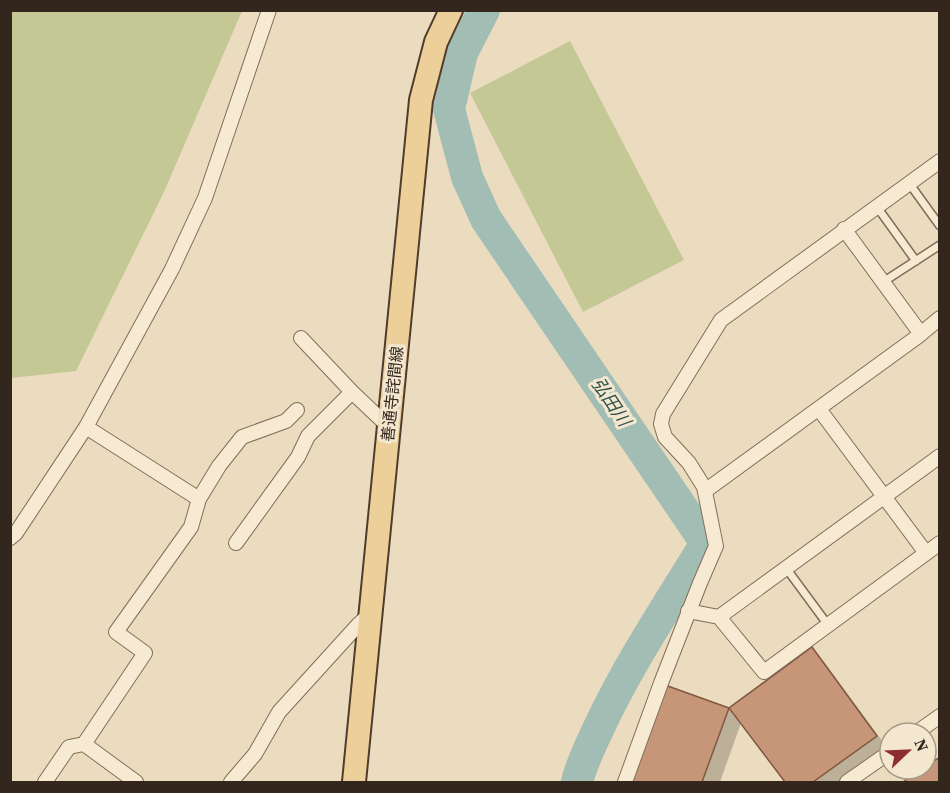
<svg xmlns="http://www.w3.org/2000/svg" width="950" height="793" viewBox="0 0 950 793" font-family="'Source Serif 4','Noto Sans JP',serif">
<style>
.green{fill:#c4c895}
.shadow{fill:#0003}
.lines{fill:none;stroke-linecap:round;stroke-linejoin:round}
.river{stroke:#a2bdb4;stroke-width:32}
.building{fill:#c79578;stroke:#805740;stroke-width:1.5}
.lane-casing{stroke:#836d59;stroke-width:10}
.street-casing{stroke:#836d59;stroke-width:16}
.primary-casing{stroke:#503c2d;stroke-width:26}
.lane{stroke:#f6ead2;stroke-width:7}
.street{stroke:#f6ead2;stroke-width:14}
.primary{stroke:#edcf99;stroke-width:22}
.labels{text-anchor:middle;stroke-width:6;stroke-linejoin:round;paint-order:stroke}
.street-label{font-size:16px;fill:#33261d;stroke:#f3e7cf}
.water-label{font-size:18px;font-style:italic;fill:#2d524e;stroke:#f3e7cf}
</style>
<rect width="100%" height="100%" fill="#ebdcc0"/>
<path class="green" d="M10 11H242L164 192 76 371 11 378Z
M570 41 684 260 583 312 470 93Z"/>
<path class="shadow" d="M812 649 825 663 889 750 845 782H787L741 723 720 782H632L666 687 729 710Z"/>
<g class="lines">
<path class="river" d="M484 10 462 53 449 109 467 177 486 219 706 543C670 602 631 660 601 723 592 743 582 761 577 782"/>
</g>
<path class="building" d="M812 647 877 736 813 782H785L729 708Z
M665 685 729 708 702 782H630Z
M940 757V782H903L922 769H926V766Z"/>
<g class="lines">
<defs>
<path id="lane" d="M909 183 940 226
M877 207 916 261
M883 282 940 245
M786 568 828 625"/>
<path id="street" d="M844 229 921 334
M301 338 352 392 389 427
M819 409 926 553
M86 427 199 499 191 527 116 632 145 653 84 744 136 782
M940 456 719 617 764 672 940 543
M705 491 917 337 940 318
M199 499 219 466 242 437 286 421 297 410
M10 538 16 533 86 427 172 269 205 198 269 10
M236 543 298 457 308 436 352 392
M688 611 719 617
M916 733 940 716
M45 782 69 747 84 744
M231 782 255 754 279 712 358 625 370 614
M625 782 661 683 700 583 716 546 704 487 689 463 665 437 661 424 663 414 721 320 940 161
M847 782 890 752"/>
<path id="primary" d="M354 782 421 100 436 42 451 10"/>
</defs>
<use href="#lane" class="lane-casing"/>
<use href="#street" class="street-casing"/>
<use href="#primary" class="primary-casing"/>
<use href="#lane" class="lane"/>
<use href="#street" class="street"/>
<use href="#primary" class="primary"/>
</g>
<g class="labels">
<g class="street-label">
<text transform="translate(392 394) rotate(-84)" y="6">善通寺詫間線</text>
</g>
<g class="water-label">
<text transform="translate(611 402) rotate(56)" y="6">弘田川</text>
</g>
</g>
<rect width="950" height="793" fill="none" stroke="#33261d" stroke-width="24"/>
<g transform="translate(908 751) rotate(67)"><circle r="28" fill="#f3e7cf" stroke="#a69a88" stroke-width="1.5"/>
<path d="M0-4.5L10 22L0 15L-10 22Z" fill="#8e2d32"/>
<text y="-9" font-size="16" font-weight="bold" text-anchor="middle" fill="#33261d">N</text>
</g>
</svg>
